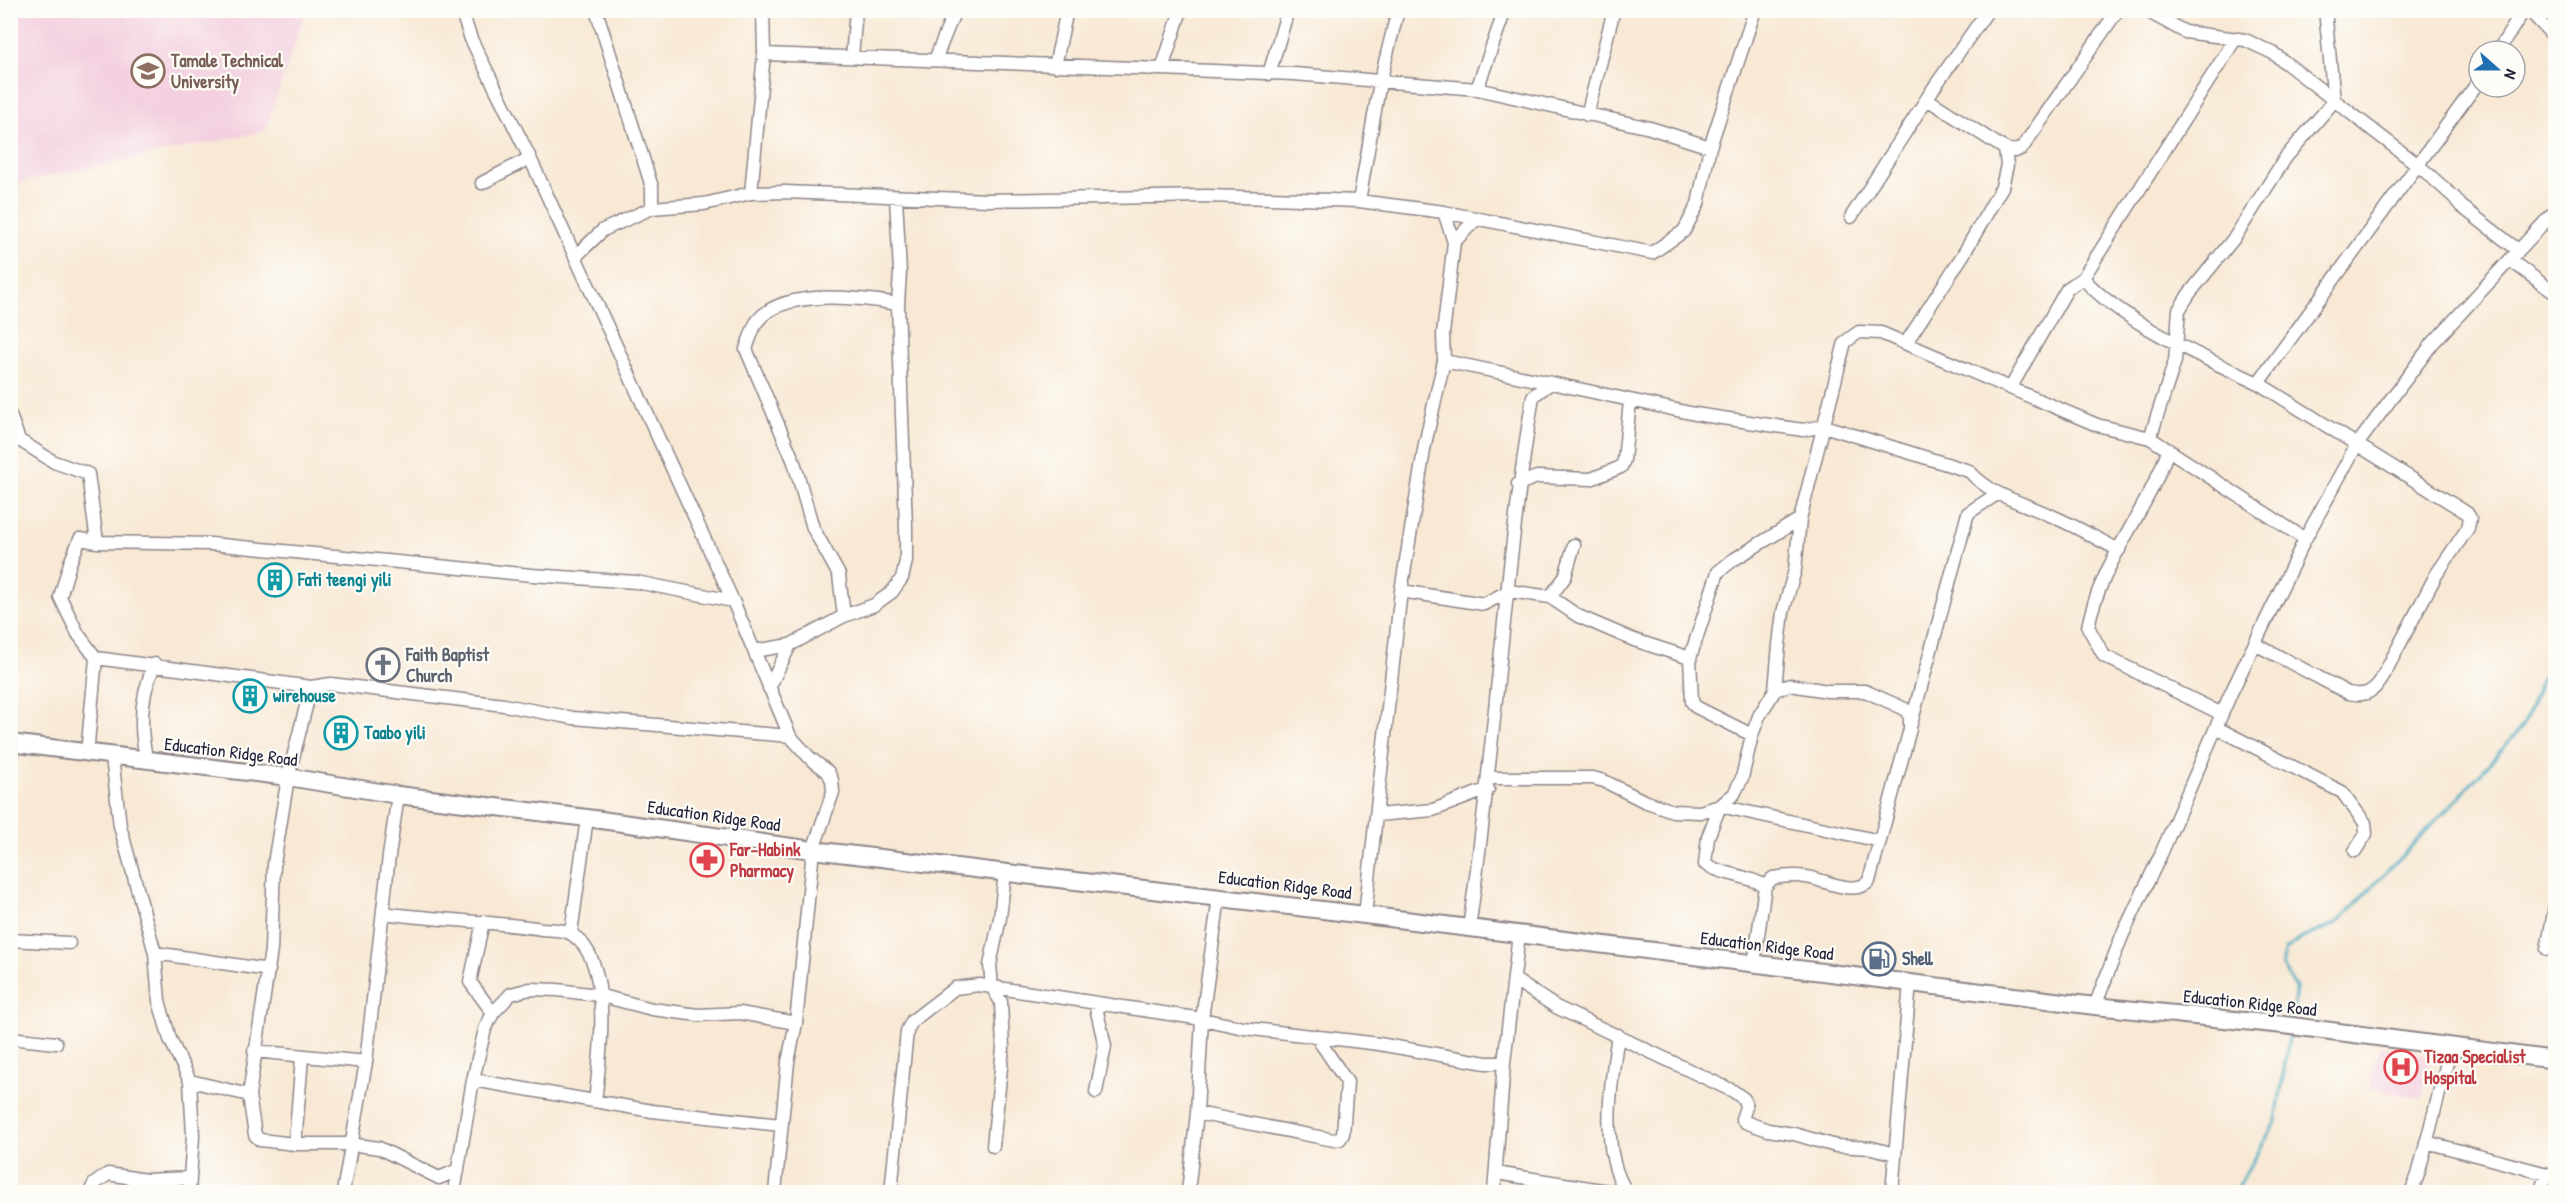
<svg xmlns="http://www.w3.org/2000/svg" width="2566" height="1203" viewBox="0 0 2566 1203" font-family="'Patrick Hand',sans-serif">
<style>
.built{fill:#f3cfdf}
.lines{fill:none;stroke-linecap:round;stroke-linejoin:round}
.stream{stroke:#3fa9bf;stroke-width:3}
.street-casing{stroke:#8d8588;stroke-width:15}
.secondary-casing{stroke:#8d8588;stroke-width:20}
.street{stroke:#fff;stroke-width:12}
.secondary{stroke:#fff;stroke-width:16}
.labels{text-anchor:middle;stroke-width:4.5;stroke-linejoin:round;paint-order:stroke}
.education-label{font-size:18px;font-weight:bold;fill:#785e54;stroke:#fdfcf7;text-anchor:start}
.culture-label{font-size:18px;font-weight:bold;fill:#0d838f;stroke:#fdfcf7;text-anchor:start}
.worship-label{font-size:18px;font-weight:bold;fill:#5b616d;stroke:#fdfcf7;text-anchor:start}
.street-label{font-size:18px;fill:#22223b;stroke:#fdfcf7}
.health-label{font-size:18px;font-weight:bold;fill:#be3a42;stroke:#fdfcf7;text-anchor:start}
.service-label{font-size:18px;font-weight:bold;fill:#4e5e75;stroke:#fdfcf7;text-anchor:start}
</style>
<rect width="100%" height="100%" fill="#fdfcf7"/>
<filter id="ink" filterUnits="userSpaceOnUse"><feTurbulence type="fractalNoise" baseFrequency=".0167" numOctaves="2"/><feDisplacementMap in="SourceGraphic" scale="12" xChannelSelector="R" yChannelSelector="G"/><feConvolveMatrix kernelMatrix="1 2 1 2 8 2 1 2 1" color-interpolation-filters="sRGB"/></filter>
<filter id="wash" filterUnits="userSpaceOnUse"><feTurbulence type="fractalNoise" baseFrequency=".008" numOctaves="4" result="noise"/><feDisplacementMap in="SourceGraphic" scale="24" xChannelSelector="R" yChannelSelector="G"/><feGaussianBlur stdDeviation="1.35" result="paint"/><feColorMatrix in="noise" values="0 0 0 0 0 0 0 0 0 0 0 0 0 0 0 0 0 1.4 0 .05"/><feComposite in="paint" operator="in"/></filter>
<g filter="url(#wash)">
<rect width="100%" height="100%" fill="#f8e8d4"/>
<path class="built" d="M10 11 11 10 306 11 265 131 11 184Z
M2379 1045 2431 1056 2422 1098 2370 1088Z"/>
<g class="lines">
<path class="stream" d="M2292 1019 2296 988 2282 965 2286 949 2304 937 2337 923 2459 797 2523 726 2541 680 2556 663
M2235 1192 2276 1121 2290 1032"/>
</g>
</g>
<g filter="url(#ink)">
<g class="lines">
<defs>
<path id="street" d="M461 10 471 39 530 158 733 601 790 736 810 758 828 772 832 780 833 792 813 850 796 1023 788 1062 775 1192
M596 10 652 187V208
M2145 10 2185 32 2245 40 2273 53 2418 165 2454 197 2461 206 2518 250
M2529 10 2556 39
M2498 51 2524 10
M764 54 1294 74 1477 89 1650 128 1710 147
M852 57 856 10
M935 60 955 10
M1055 66 1067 10
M1162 69 1181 10
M1269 74 1288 10
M1477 89 1505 10
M1927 99 2005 149 2015 151 2022 148 2118 10
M1587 115 1614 10
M482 183 530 158
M751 193 764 54 763 10
M1359 201 1380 82 1398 10
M1851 217 1933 89 1988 10
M1454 242 1477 218
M576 256 603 230 652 208 704 204 751 193 785 192 989 200 1207 196 1359 201 1444 212 1652 253 1684 231 1698 204 1710 147 1755 10
M2510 260 2556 294
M2083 278C2120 321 2206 359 2258 383
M1906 343 1963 255 2002 187 2007 165 2005 149
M1444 361 1551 383 1533 396C1504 572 1495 751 1469 928
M1551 383 1695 414 1803 430 1824 426 1969 471C1992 496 2018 501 2047 514 2072 524 2095 538 2119 550
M2011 387 2067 289 2083 278 2236 38
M10 415 19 440 54 462 88 474 97 542
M2150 438 2175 361 2179 310 2189 294 2235 237 2286 157 2334 101 2325 10
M2168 450C2148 511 2100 563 2088 627L2104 656 2222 714
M1518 484 1537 477 1591 479 1621 467 1624 460 1630 401
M1401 591 1484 604 1509 591 1550 597 1578 616 1634 640 1690 658
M1550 597 1565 577 1574 545
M844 616 839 575 813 528 794 462 746 349C749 341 752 331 756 323 780 287 862 298 898 304
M2255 644 2348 693C2364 696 2370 694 2380 682L2436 575 2468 528 2470 518 2467 513 2258 383 2479 81
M754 651 790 645 844 616 874 605 892 592 902 578 906 561V527L898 304 900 272 896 198
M96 658 311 687 331 684 504 705 573 718 790 736
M311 687 288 777 274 864 271 950 249 1095 255 1135 260 1140 295 1144H350L379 1148 439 1178 458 1170
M769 688 790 645
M1911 724 1968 513 1997 494
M2217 728 2342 792 2365 823 2366 834 2355 851
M1752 735 1696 707 1692 702 1690 658 1718 572 1733 560 1800 519
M87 754 96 658 78 634 60 597 70 563 80 539 97 542 211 544 532 575 636 582 733 601
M112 757 120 826 155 953 159 1001 170 1039 190 1081 193 1136 189 1192
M147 761C139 729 140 695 155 664
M1489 778H1593L1604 781 1644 801 1673 811 1700 812 1720 806 1734 794 1742 778 1752 735 1759 716 1775 690 1779 645 1783 612 1795 570 1800 519 1845 342 1859 332 1881 333 2097 425 2150 438 2305 539
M1720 806 1880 841
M1720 806 1708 837 1705 864C1724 876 1746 874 1765 886
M1377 815 1433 810 1488 789
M383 913C436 920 489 921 542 929 551 930 566 929 573 935 614 963 600 1059 595 1101
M1365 915 1401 591 1425 444 1444 361 1443 334 1454 242 1444 212
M483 922 470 982 493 1013
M571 933 587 818
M10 940 69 943
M2547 949 2556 902
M155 953 269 970
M1754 964 1765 886 1773 878C1784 876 1795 875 1806 877 1823 879 1855 897 1869 881L1910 729V717L1905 709 1865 691H1828L1790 685 1775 690
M1515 980 1556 1007 1733 1091 1744 1099 1746 1107 1742 1119 1745 1122 1768 1130 1794 1134 1836 1146 1872 1148 1895 1154
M1095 1003 1105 1046 1096 1092
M2095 1006 2122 936 2161 854 2231 693 2305 539 2356 446 2432 344 2556 210
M1618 1035C1611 1081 1599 1153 1627 1192
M10 1038 56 1043
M254 1051 366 1062
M473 1080 652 1111 781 1125
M190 1081 249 1095
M1197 1113 1334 1140 1340 1139 1343 1134 1347 1082 1316 1036
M2426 1142 2547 1174
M295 1144 302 1057
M993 1146 1003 1048 1001 1002 992 987 990 965 1000 918 1005 872
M1496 1173 1614 1192
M90 1192 94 1184 108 1174 146 1180 189 1178
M343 1192 366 1062 389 856 398 795
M454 1192 473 1080 485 1029 493 1013 511 994 530 989 557 990 598 995 652 1009 698 1015 740 1013 796 1023
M891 1192 907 1031 912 1021 955 988 979 985 992 987 1202 1019 1244 1028 1379 1044 1486 1063H1504
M1188 1192 1197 1113 1202 1019 1219 897
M1494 1192 1504 1063 1519 934
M1892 1192 1910 983
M2411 1192 2418 1175 2451 1047
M2540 1192 2547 1174 2556 1176"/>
<path id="secondary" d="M10 743 288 777 398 795 587 818 813 850 1365 915 2095 1006 2284 1025 2556 1060"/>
</defs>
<use href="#street" class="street-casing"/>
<use href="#secondary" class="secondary-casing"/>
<use href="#street" class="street"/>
<use href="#secondary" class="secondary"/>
</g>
</g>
<defs>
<symbol id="university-ring" viewBox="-11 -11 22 22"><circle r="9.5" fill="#fdfcf7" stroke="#8d6e63" stroke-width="1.5"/><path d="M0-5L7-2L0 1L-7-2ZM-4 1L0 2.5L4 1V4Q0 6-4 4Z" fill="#8d6e63"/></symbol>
<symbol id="building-ring" viewBox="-11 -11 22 22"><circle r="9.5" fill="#fdfcf7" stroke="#0f9aa8" stroke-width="1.5"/><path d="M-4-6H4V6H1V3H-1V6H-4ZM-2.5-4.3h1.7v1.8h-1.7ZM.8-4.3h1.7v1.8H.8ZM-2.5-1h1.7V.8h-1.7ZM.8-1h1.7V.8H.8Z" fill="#0f9aa8"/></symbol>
<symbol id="church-ring" viewBox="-11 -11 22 22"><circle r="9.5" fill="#fdfcf7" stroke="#6b7280" stroke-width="1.5"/><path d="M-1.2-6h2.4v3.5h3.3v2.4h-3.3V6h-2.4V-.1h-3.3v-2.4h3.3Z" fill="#6b7280"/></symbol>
<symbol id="pharmacy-ring" viewBox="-11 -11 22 22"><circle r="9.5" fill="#fdfcf7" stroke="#e0444e" stroke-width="1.5"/><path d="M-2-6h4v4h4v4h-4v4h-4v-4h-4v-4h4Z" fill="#e0444e"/></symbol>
<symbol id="fuel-ring" viewBox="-11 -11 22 22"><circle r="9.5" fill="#fdfcf7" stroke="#5c6f8a" stroke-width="1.5"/><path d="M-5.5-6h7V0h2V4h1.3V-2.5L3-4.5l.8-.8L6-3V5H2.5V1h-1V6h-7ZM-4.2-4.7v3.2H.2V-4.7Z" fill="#5c6f8a"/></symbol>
<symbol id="hospital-ring" viewBox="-11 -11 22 22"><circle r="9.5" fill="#fdfcf7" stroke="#e0444e" stroke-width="1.5"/><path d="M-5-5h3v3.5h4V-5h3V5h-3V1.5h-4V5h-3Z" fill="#e0444e"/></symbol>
</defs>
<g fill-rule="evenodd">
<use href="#university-ring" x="129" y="52" width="38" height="38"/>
<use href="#building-ring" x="256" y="561" width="38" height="38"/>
<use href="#church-ring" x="364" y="646" width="38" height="38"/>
<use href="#building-ring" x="231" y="677" width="38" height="38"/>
<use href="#building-ring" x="322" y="714" width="38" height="38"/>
<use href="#pharmacy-ring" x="688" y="841" width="38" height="38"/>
<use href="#fuel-ring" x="1860" y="940" width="38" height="38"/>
<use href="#hospital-ring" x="2382" y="1048" width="38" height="38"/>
</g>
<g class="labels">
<g class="education-label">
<text x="171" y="67">Tamale Technical<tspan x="171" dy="21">University</tspan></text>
</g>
<g class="culture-label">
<text x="298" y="586">Fati teengi yili</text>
<text x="273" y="702">wirehouse</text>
<text x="364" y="739">Taabo yili</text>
</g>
<g class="worship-label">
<text x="406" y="661">Faith Baptist<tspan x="406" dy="21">Church</tspan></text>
</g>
<g class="street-label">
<text transform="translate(231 752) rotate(7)" y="6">Education Ridge Road</text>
<text transform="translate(714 816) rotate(8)" y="6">Education Ridge Road</text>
<text transform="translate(1285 885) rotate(7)" y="6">Education Ridge Road</text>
<text transform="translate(1767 946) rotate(7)" y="6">Education Ridge Road</text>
<text transform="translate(2250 1003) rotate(6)" y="6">Education Ridge Road</text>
</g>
<g class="health-label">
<text x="730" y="856">Far-Habink<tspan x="730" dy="21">Pharmacy</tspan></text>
<text x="2424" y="1063">Tizaa Specialist<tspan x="2424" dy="21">Hospital</tspan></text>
</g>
<g class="service-label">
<text x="1902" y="965">Shell</text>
</g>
</g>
<rect width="2566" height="1203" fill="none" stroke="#fdfcf7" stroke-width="36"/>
<g transform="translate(2497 69) rotate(111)"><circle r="28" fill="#fdfcf7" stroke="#a5a5ac" stroke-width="1.5"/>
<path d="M0-4.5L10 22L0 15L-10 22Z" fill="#1f6fb2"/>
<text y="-9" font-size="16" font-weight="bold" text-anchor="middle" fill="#22223b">N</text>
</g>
</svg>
